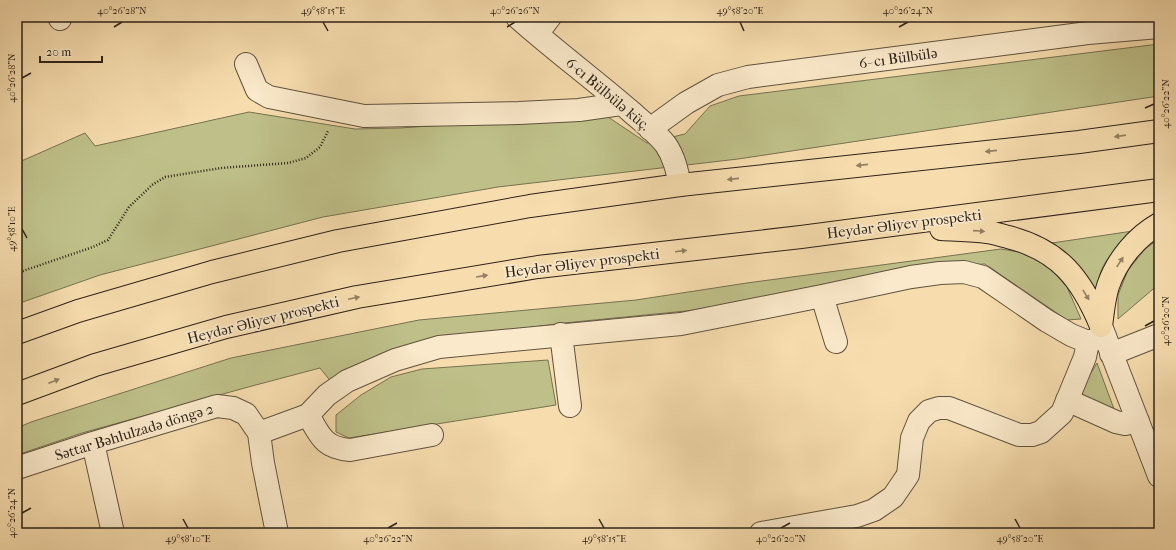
<svg xmlns="http://www.w3.org/2000/svg" width="1176" height="550" viewBox="0 0 1176 550" font-family="'IM FELL French Canon',serif">
<style>
.green{fill:#bfc089;stroke:#767252}
.lines{fill:none;stroke-linecap:round;stroke-linejoin:round}
.minor-casing{stroke:#60523f;stroke-width:24}
.highway-casing{stroke:#2d231a;stroke-width:24}
.path{stroke:#2d231a;stroke-width:2.5;stroke-dasharray:1 2;stroke-linecap:butt}
.minor{stroke:#fae9ca;stroke-width:22}
.highway{stroke:#f7ddae;stroke-width:22}
.oneway{fill:#928064}
.ticks{fill:none;stroke:#2d231a;stroke-width:1.5}
.labels{text-anchor:middle;stroke-width:3.5;stroke-linejoin:round;paint-order:stroke}
.street-label{font-size:15px;fill:#2d231a;stroke:#fae9ca}
.neatline{fill:none;stroke:#2d231a;stroke-width:1.5}
.ticks-label{font-size:10px;text-anchor:middle;fill:#2d231a}
</style>
<rect width="100%" height="100%" fill="#f7ddae"/>
<filter id="stains"><feTurbulence type="fractalNoise" baseFrequency=".005" numOctaves="4"/><feColorMatrix values="0 0 0 0 .2 0 0 0 0 .09 0 0 0 0 .02 0 0 0 .5 -.17"/></filter>
<radialGradient id="worn" r=".72"><stop offset=".6" stop-color="#630" stop-opacity="0"/><stop offset="1" stop-color="#630" stop-opacity=".3"/></radialGradient>
<path class="green" d="M1159 44V96L738 159 498 187 323 217 100 275 17 304V163L85 133 95 146 249 112 355 129 400 128 576 116 605 115 647 143 685 134 710 106 739 96Z
M1133 231C1120 244 1104 258 1099 277 1097 284 1097 292 1097 299L1080 268 1052 243Z
M1159 239V284L1118 319V295L1128 270 1146 248Z
M1001 249 1019 252 1034 258 1050 268 1067 287 1081 319 1067 320 985 264 961 265 857 281 696 310 564 323 440 339 332 383 320 368 252 386 82 433 17 455V428L31 422 231 358 419 320 636 300 747 283Z
M548 360 556 405 349 438 336 432V415L361 395 391 377 422 369Z
M1097 363 1114 409 1078 394Z"/>
<g class="lines">
<defs>
<path id="minor" d="M59 17 60 19
M517 17C553 49 592 78 628 109 639 119 657 133 666 145 674 157 677 170 680 185
M537 34 550 17
M246 64 257 90 269 97 364 116 519 113 579 110 621 104
M650 129 686 103 718 85 748 77 1088 33 1159 27
M822 296 836 342
M1101 326 1159 476
M561 334 570 406
M1111 354 1159 335
M1067 400 1116 422 1125 424 1138 421
M308 415C320 435 323 448 350 450L432 435
M259 433 308 415 327 395 347 381 395 360 439 347 681 324 822 296 911 277 940 273 964 272 983 277 1047 321 1071 335 1088 342 1105 336
M93 443 113 533
M17 468 93 443 217 406 233 408 246 414 259 433 263 463 277 533
M761 533 857 516 874 510 893 497 908 475 912 438 919 421 929 411 939 408H949L1019 435H1032L1041 432 1062 413 1085 357 1088 342"/>
<path id="highway" d="M941 229C957 230 972 230 987 232 994 233 1001 235 1008 237 1059 250 1081 278 1101 326
M1101 326C1103 312 1104 298 1108 286 1117 260 1136 237 1159 224
M17 333 78 311 212 272 338 241 530 206 680 185 1079 142 1159 131
M17 394 95 365 226 327 357 297 538 267 801 237 1159 190"/>
</defs>
<use href="#minor" class="minor-casing"/>
<use href="#highway" class="highway-casing"/>
<path class="path" d="M17 273 93 247 108 240 129 207 152 185 165 177 221 168 288 163 306 158 320 147 328 131"/>
<use href="#minor" class="minor"/>
<use href="#highway" class="highway"/>
</g>
<defs><path id="oneway-solid" d="M-6-.8H1V-3.2L6.5 0L1 3.2V.8H-6Z"/></defs>
<g class="oneway">
<use href="#oneway-solid" transform="translate(1120 136) rotate(172)"/>
<use href="#oneway-solid" transform="translate(991 151) rotate(174)"/>
<use href="#oneway-solid" transform="translate(862 165) rotate(174)"/>
<use href="#oneway-solid" transform="translate(733 179) rotate(174)"/>
<use href="#oneway-solid" transform="translate(979 231) rotate(4)"/>
<use href="#oneway-solid" transform="translate(681 251) rotate(-7)"/>
<use href="#oneway-solid" transform="translate(1120 262) rotate(-57)"/>
<use href="#oneway-solid" transform="translate(482 276) rotate(-9)"/>
<use href="#oneway-solid" transform="translate(1086 295) rotate(59)"/>
<use href="#oneway-solid" transform="translate(354 298) rotate(-12)"/>
<use href="#oneway-solid" transform="translate(54 381) rotate(-21)"/>
</g>
<path class="ticks" d="M323 22 328 31M740 22 744 31M114 27 122 22M507 27 515 22M899 27 908 22M22 78 31 73M1145 108 1154 104M22 229 27 238M1145 326 1154 321M22 513 31 508M183 519 188 528M599 519 604 528M1015 519 1020 528M388 528 397 523M781 528 790 523"/>
<g class="labels">
<g class="street-label">
<text transform="translate(898 58) rotate(-8)" y="5">6- cı Bülbülə</text>
<text transform="translate(608 94) rotate(40)" y="5">6-cı Bülbülə küç.</text>
<text transform="translate(904 224) rotate(-7)" y="5">Heydər Əliyev prospekti</text>
<text transform="translate(582 263) rotate(-7)" y="5">Heydər Əliyev prospekti</text>
<text transform="translate(263 320) rotate(-14)" y="5">Heydər Əliyev prospekti</text>
<text transform="translate(134 432) rotate(-17)" y="5">Səttar Bəhlulzadə döngə 2</text>
</g>
</g>
<rect width="1176" height="550" fill="none" stroke="#f7ddae" stroke-width="44"/>
<path d="M40 56v6h62v-6" fill="none" stroke="#2d231a" stroke-width="2"/>
<text x="46" y="56" font-size="12" fill="#2d231a" stroke="#fae9ca" stroke-width="3" paint-order="stroke">20 m</text>
<rect x="22" y="22" width="1132" height="506" class="neatline"/>
<g class="ticks-label">
<text x="122" y="14">40°26'28"N</text>
<text x="323" y="14">49°58'15"E</text>
<text x="515" y="14">40°26'26"N</text>
<text x="740" y="14">49°58'20"E</text>
<text x="908" y="14">40°26'24"N</text>
<text transform="translate(11 78) rotate(-90)" y="4">40°26'28"N</text>
<text transform="translate(1165 104) rotate(-90)" y="4">40°26'22"N</text>
<text transform="translate(11 229) rotate(-90)" y="4">49°58'10"E</text>
<text transform="translate(1165 321) rotate(-90)" y="4">40°26'20"N</text>
<text transform="translate(11 513) rotate(-90)" y="4">40°26'24"N</text>
<text x="188" y="542">49°58'10"E</text>
<text x="388" y="542">40°26'22"N</text>
<text x="604" y="542">49°58'15"E</text>
<text x="781" y="542">40°26'20"N</text>
<text x="1020" y="542">49°58'20"E</text>
</g>
<rect width="100%" height="100%" filter="url(#stains)"/>
<rect width="100%" height="100%" fill="url(#worn)"/>
</svg>
